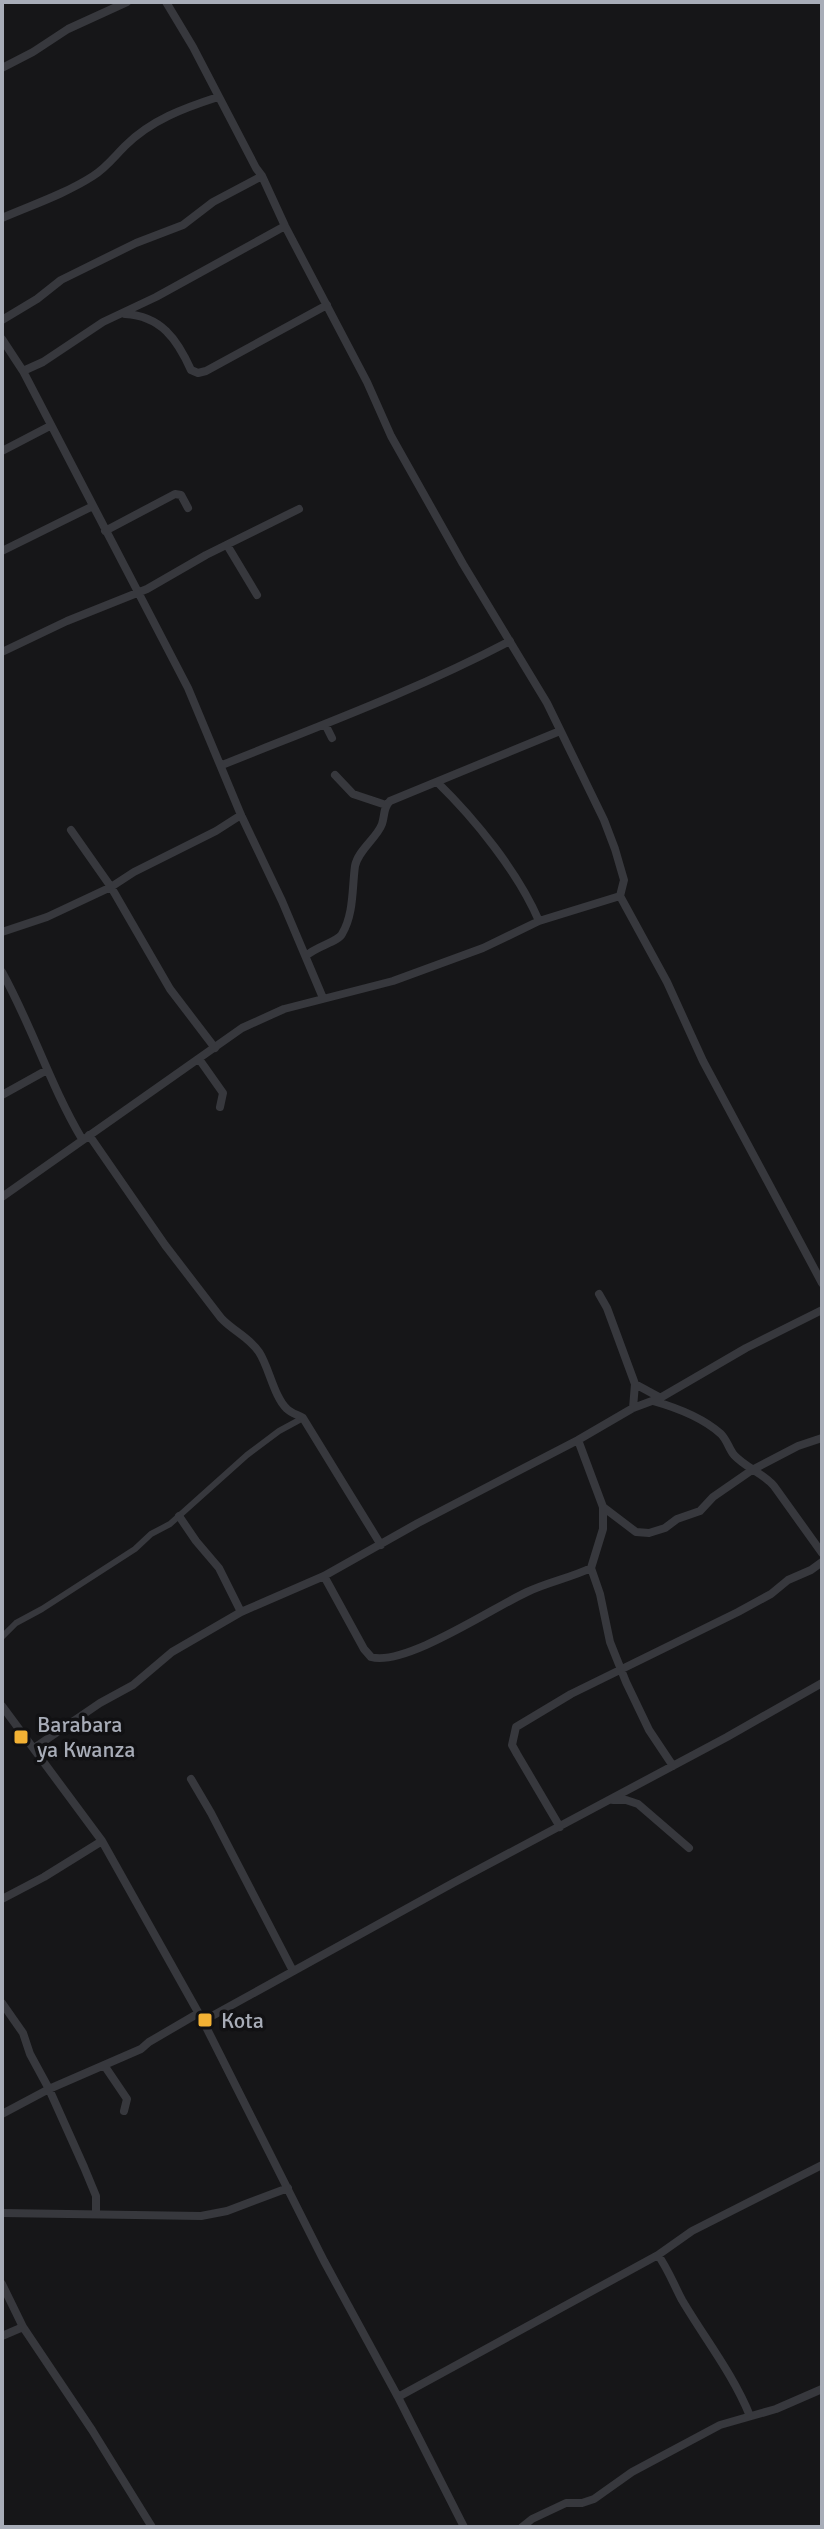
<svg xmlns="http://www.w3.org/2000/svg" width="824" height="2529" viewBox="0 0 824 2529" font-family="Signika,sans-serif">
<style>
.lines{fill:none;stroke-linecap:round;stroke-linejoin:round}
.pedestrian{stroke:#37383d;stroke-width:6}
.minor{stroke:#37383d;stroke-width:8}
.poi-dot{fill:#f2b134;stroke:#111113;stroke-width:3}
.labels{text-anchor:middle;stroke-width:7;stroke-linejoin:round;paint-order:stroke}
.poi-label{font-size:22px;fill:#a8adb8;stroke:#111113;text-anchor:start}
</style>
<rect width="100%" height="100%" fill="#161618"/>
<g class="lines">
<path class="pedestrian" d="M2 1637 16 1623 42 1609 135 1549 151 1534 170 1524 247 1455 279 1431 303 1418"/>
<path class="minor" d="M166 2 193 47 256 168 262 176 285 226 367 382 391 436 463 564 547 703 604 820 615 849 624 880 620 896 667 982 703 1061 822 1283
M2 68 33 52 68 29 127 2
M2 218C32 205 65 194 93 176 106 168 114 157 125 146 151 120 184 108 218 97
M125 314C161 316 177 339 191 370L198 373 206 371 327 305
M2 320 37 299 61 280 136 243 183 225 213 202 262 176
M2 339 23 371 188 688 241 815 282 901 323 998
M23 371 43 362 103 322 156 297 285 226
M2 451 50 426
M105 531 175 494 181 495 188 508
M227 545 257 595
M2 551 93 506
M2 652 67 621 147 589 206 555 299 509
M325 724 332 738
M222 765C319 726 417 690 510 641
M335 775 353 794 386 805
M437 782C475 819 518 872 539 921
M71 830 111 887 170 989 215 1048
M2 932 47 917 111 887 134 872 216 831 241 815
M306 956C316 946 338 942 342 934 354 914 352 888 355 866 358 850 377 838 382 824 385 815 383 808 390 801L560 731
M2 972C32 1026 50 1085 82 1139
M199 1059 223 1093 220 1107
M2 1095 47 1070
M89 1135 165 1245 221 1318C233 1331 249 1337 259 1352 269 1367 274 1397 287 1409 291 1413 298 1415 303 1418L381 1545
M2 1197 242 1028 284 1009 393 981 483 948 539 921 620 896
M599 1294 607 1308 635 1384 633 1408
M635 1384 659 1397
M653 1401C678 1408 702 1417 721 1434 727 1440 729 1449 734 1455 746 1468 763 1473 774 1486L822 1553
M578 1440 603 1507V1529L591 1568 600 1594 610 1642 626 1682 649 1730 673 1766
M603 1507 636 1532 649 1533 665 1528 677 1519 700 1511 713 1497 752 1470 798 1446 822 1438
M179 1516 196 1541 219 1568 241 1612
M324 1576 364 1649 371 1657C405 1667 494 1607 527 1592 548 1582 570 1578 591 1568
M2 1706 102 1841 203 2021 324 2261 398 2397 464 2527
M34 1748 100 1703 133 1685 172 1652 241 1612 324 1576 418 1523 578 1440 633 1408 660 1398 746 1348 822 1310
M191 1779 211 1813 293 1971
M613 1800H626L638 1804 689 1848
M560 1827 517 1754 512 1745 516 1727 571 1694 738 1612 771 1594 788 1580 811 1570 822 1562
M2 1899 44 1877 102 1841
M2 2003 23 2033 30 2054 49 2089 84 2167 96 2196V2214
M203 2021 453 1883 727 1737 822 1683
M104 2065 127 2099 124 2111
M2 2114 49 2089 141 2049 149 2042 197 2014
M2 2213 201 2216 227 2211 288 2188
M658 2255C668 2269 674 2285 682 2300 705 2339 733 2374 750 2416
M2 2284 23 2327
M2 2336 23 2327 92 2430 152 2527
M398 2397 658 2255 692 2231 822 2165
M522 2527 532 2519 566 2503H582L594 2499 632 2472 720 2425 776 2409 822 2389"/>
</g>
<g class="poi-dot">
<rect x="13" y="1729" width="16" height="16" rx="4"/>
<rect x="197" y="2012" width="16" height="16" rx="4"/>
</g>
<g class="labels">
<g class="poi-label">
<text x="37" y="1732">Barabara<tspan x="37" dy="25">ya Kwanza</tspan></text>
<text x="221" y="2028">Kota</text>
</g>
</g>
<rect width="824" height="2529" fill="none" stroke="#a8adb8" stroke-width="8"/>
</svg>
